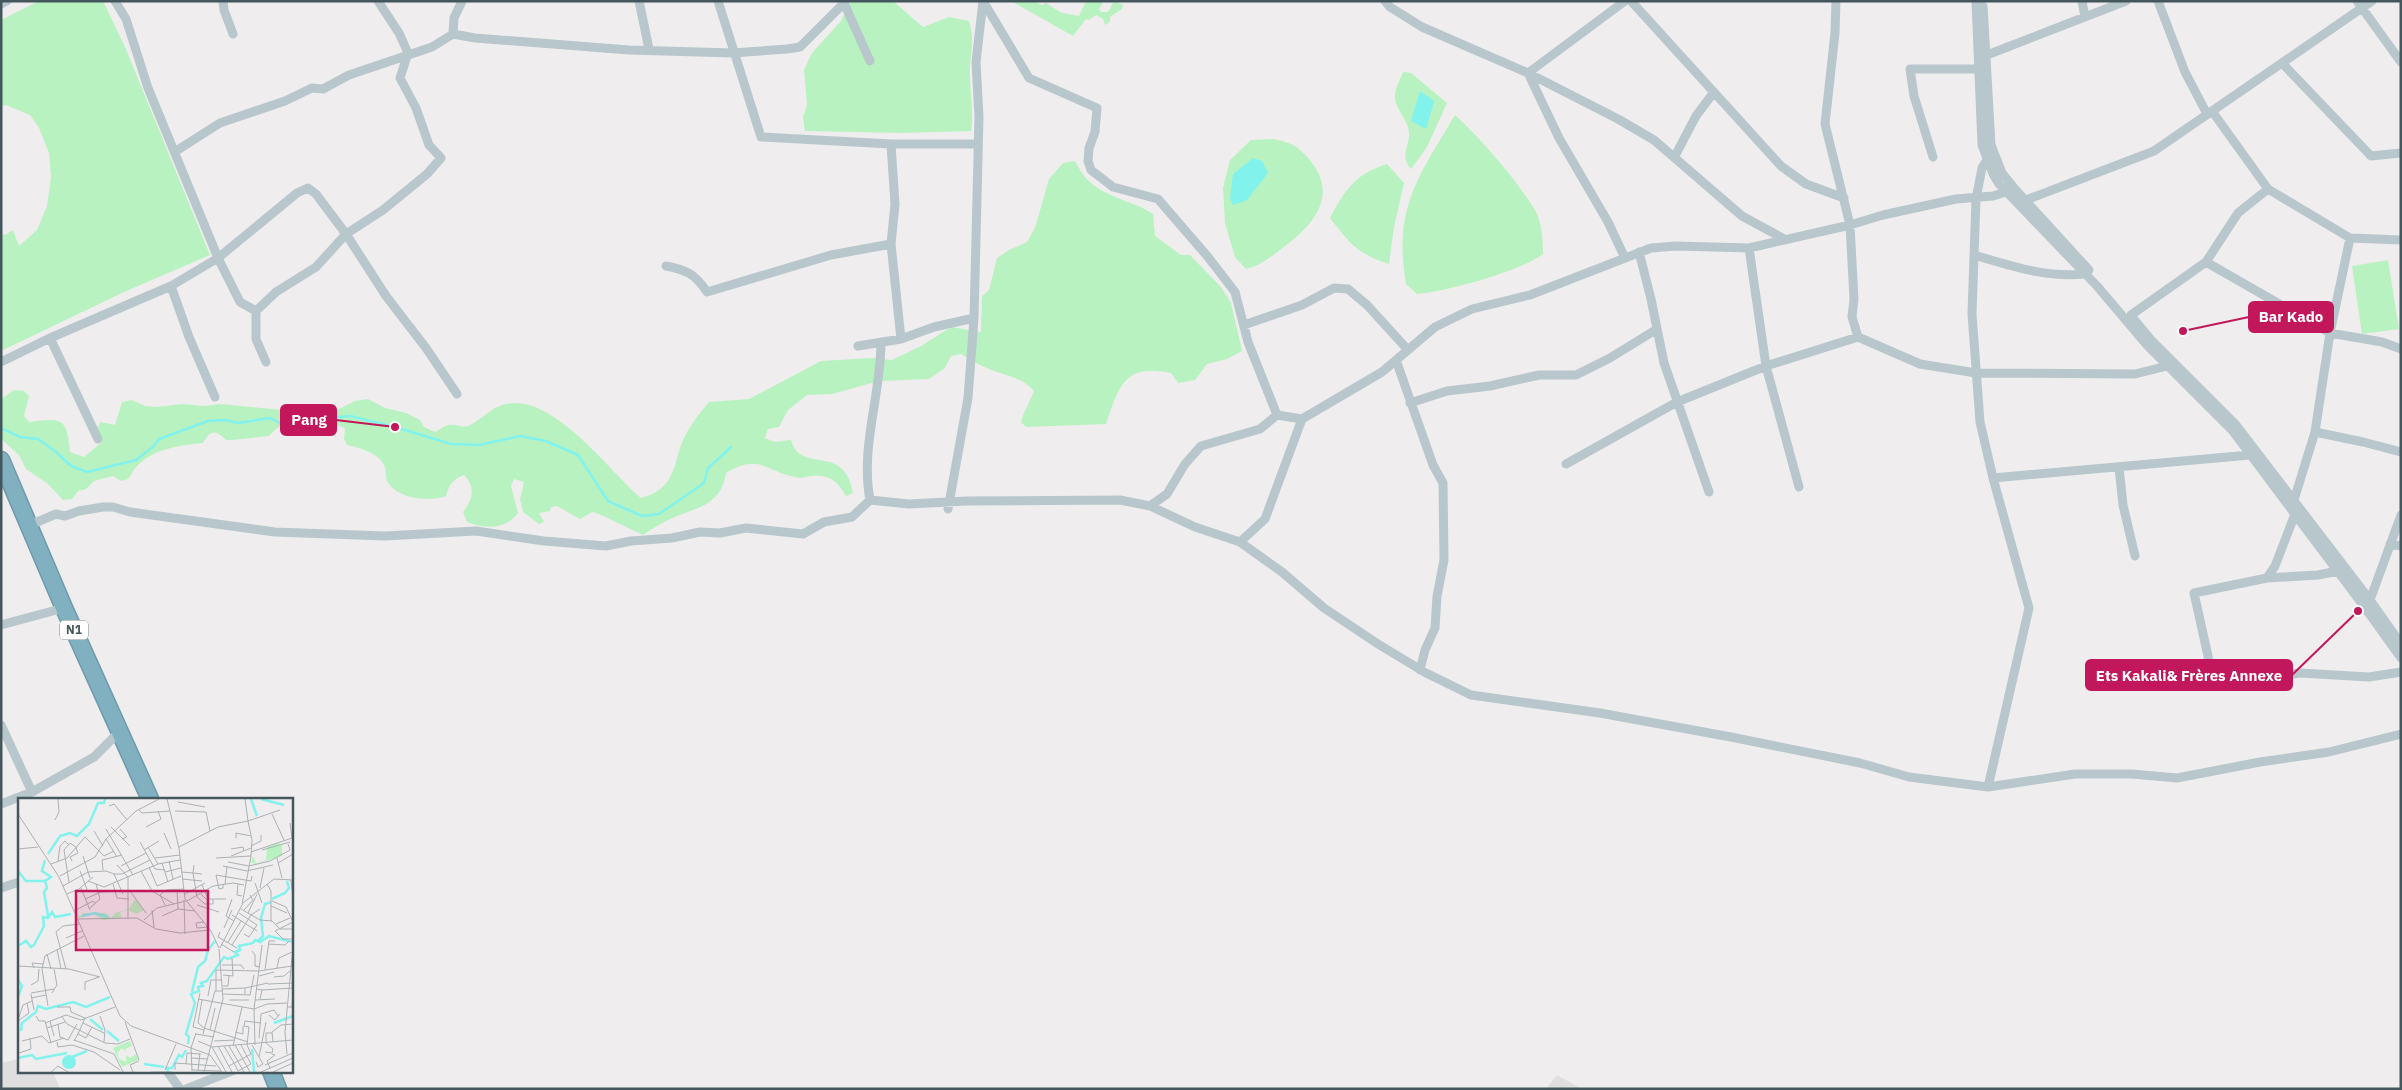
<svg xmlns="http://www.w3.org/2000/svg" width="2402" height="1090" viewBox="0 0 2402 1090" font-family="'IBM Plex Sans',sans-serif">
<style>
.education{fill:#e1dee0}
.green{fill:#b8f2c0}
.water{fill:#82f2ed}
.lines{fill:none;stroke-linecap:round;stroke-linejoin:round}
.stream{stroke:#82f2ed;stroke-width:2.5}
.highway-casing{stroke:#6d9bac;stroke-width:19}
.street{stroke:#b8c7cc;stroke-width:9}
.highway{stroke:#81b0c0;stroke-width:16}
.labels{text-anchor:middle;stroke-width:4;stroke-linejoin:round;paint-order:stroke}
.shield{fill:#fff;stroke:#7c898d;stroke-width:1}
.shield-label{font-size:12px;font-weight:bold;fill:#44575c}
.inset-river{fill:none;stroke:#82f2ed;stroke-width:2.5}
.inset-road{fill:none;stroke:#abb1b4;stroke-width:1}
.view{fill:#c2185b;fill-opacity:0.15;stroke:#c2185b;stroke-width:2.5}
.inset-edge{fill:none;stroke:#44575c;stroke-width:2.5}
.leader{fill:none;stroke:#c2185b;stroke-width:2}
.callout-dot{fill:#c2185b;stroke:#fff;stroke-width:2}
.callout{fill:#c2185b;stroke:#c2185b;stroke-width:2}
.callout-label{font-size:15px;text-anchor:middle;font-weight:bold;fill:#fff}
</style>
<rect width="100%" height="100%" fill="#f0edee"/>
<path class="education" d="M19 1059V1071H53L60 1089H1V1063Z
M1557 1075 1582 1089H1546Z"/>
<path class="green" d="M39 1H103L125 47 210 255 124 292 1 351V234L5 235 13 230 19 246 37 230 47 206 51 177 49 153 39 128 30 115 6 105 1 106V20Z
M850 1H893L923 27 949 17 969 21C976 44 969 54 970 76 970 95 974 112 971 131L902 133 805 131 803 117 807 105 804 70 812 53 841 21Z
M1011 1 1036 2 1042 5 1046 3 1062 13 1079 16 1086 1H1104L1099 9 1101 12H1108L1114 1 1123 5 1122 9 1110 17V22L1105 25 1103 19 1096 15 1089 20 1086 19 1073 36Z
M1403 72 1411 73 1447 103 1427 147 1411 169C1399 155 1410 147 1409 132 1408 120 1396 109 1395 99 1394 90 1400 80 1403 72Z
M1455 115C1481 139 1518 181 1536 212 1542 224 1543 240 1543 254 1518 272 1449 291 1417 294L1406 284C1393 209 1418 177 1455 115Z
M1274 139C1281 141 1293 143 1299 149 1340 185 1323 218 1285 246 1272 256 1262 265 1246 269L1235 257 1225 223 1223 188 1230 160 1251 140Z
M1075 161C1079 168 1083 176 1089 181 1106 198 1134 201 1153 214L1155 236 1181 255H1190L1221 287 1231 303 1242 351 1227 359 1207 364 1195 380 1178 383 1171 373C1124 363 1119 386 1106 424L1026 427 1021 422C1024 410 1030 402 1034 391 1021 376 1005 376 989 369 979 365 970 359 961 354L951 356 945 368 929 379 879 381 832 394 807 395 788 410 779 427 768 429 765 438 775 442 791 440C801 476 844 441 853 493L846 496C837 480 829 474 810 476 805 477 800 479 795 477 764 471 760 453 726 473 721 508 692 508 666 521 658 525 650 530 643 535L599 514 592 512 580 519 557 506 551 507 550 511 539 513 544 522 539 524 523 512 520 499 524 482 514 479 511 486 518 513C505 530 485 529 467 522L463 512C473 499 476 488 464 475 453 479 449 485 446 496 429 502 400 499 389 484 384 478 387 470 384 465 377 452 360 448 347 445L344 439 345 428C332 422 321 434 307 434 299 434 293 427 285 426 278 425 274 431 269 436L232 440H226C215 429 210 430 203 443 180 445 153 449 137 466 133 470 131 475 128 479L121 481 113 476 94 481 86 489 78 491 72 499 63 500 48 484 26 469 19 455 1 439V399L14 390 24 391 29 396 24 416 29 422C62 418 67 417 70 452L84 457 102 442 98 428 100 422 115 425 122 402 132 400 145 406 157 407 182 404 204 406 221 404 303 412 337 410 355 401 368 399 385 408 406 413 420 420 424 427 435 432C439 430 445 425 449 425 456 424 462 428 468 426 479 421 487 412 497 407 546 383 609 471 641 498 672 490 673 470 681 445 687 429 698 415 709 402L749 399 821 361 872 358 892 360 921 346 951 327 981 332 982 296 989 290 997 258 1009 250 1027 242 1035 228 1049 179 1063 163Z
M1387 164 1404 183 1394 227 1389 264C1358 254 1350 244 1330 218 1345 190 1355 174 1387 164Z
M2388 260 2399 329 2362 334 2352 266Z"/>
<path class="water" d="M1420 91 1434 101 1426 129 1411 121Z
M1253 158 1262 161 1268 173 1247 200 1233 205 1230 199 1233 174Z"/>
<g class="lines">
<path class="stream" d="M1 428 20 437 38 439 55 451 71 466 87 472 136 460 154 446 159 439 208 421 225 420 238 423 270 418 280 423 350 416 395 427 451 444 479 445 520 436 546 441 578 455 608 501 642 516 659 514 704 483 708 468 731 447"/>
<defs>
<path id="highway" d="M1 460 64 608 150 799
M271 1071 278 1089"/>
</defs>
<use href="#highway" class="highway-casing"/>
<path class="street" d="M115 1 126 19 148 88 218 258 240 302 256 311V339L266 362
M223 1 224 10 233 34
M639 1 649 49
M718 1 761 137 891 144H978
M843 1 870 61
M983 1 1029 78 1097 108 1095 132 1089 148 1088 161 1091 170 1113 187 1158 199 1208 257 1235 292 1248 342 1277 415
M1385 1 1390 7 1422 27 1528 73 1618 119 1654 140 1742 216 1786 240
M1631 1 1781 166 1806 184 1844 198
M1836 1 1835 33 1825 124 1850 225 1854 299 1852 317 1858 337 1920 364 1976 373 2135 374 2167 366
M1976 1 1982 145 1993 174 1999 184 2097 286 2147 345 2232 430 2363 605 2401 658
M2082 1 2085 17
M2158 1 2185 72 2207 114
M2357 1 2401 62
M1 4 7 1
M1983 6 1991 145 2002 173 2015 189 2089 270
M453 34 454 18 462 1
M1987 55 2126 1
M2282 63 2371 156 2401 153
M2212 111 2268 189 2350 238 2401 240
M891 144 895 204 891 244 901 339
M176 151 220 123 285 101 312 88 323 89 349 75 432 47 453 34 475 38 629 50 733 53 787 49 800 47 844 3
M1675 156 1696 116 1714 92
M1933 157 1914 96 1910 69H1980
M1987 160 1982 168 1976 199 1972 314 1980 422 1993 478 2029 608 1988 787
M2026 200 2154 151 2372 1
M1749 248 1766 366 1799 487
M1639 252 1651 299 1664 363 1709 492
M1974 255C2012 266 2045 278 2085 274
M1625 258 1608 222 1559 138 1528 73 1625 1
M2206 262 2330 333 2382 342 2401 349
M666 266C687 270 695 274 707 292L831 255 891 244
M171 286 189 337 215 397
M256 311 276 292 316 267 346 234 383 210 427 174 441 158 429 145 416 108 400 78 408 53 399 33 378 1
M2131 315 2206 262 2238 213 2268 189
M2133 318 2152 341 2236 425 2370 600 2401 644
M1244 325 1302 305 1334 288 1348 289 1367 305 1408 350
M50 338 98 439
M858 346 901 339 934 327 974 318
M1396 360 1433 465 1443 483 1444 560 1437 596 1435 628 1425 650 1420 670
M1 362 50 338 171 286 218 258 297 193 308 188 316 194 346 234 386 296 426 348 457 394
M1410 403 1447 391 1490 386 1539 375H1576L1610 358 1657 329
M2315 432 2363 442 2401 452
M1566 464 1677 402 1766 366 1858 337
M2119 467 2123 505 2135 556
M1993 478 2250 455
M870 500C860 447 881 395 881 342
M2294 500 2315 432 2330 333 2350 238
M1150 506 1167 494 1185 464 1201 446 1260 429 1277 415 1302 419
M948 509 968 398 974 318 979 117 976 62 983 1
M30 525 56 514 65 516 79 511 103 507H113L130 512 275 532 385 536 476 531 544 541 606 546 631 541 672 538 700 532 720 533 746 528 803 534 824 522 852 517 870 500 909 504 967 501 1120 500 1150 506 1195 527 1240 542 1282 572 1324 608 1378 644 1426 673 1471 695 1600 713 1731 737 1860 763 1909 777 1988 787 2075 774H2132L2177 778 2260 762 2329 752 2401 734
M1240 542 1265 519 1302 419 1382 372 1435 327 1472 309 1530 295 1651 248 1676 246 1749 248 1850 225 1883 215 1956 199 1993 196 2015 189
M2390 544 2401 546
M2338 571 2318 575 2267 578 2194 593 2208 656 2211 684 2228 685 2242 681 2300 673 2369 677 2401 672
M2267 578 2275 566 2295 514
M2370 600 2401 515
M1 625 64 608
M1 725 32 792
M1 804 32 792 94 757 119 732
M1 888 19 882
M167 1071 180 1089
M186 1089 232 1071"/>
<use href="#highway" class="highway"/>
</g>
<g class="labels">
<rect class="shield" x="60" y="620.5" width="28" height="19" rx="4"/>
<g class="shield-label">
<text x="74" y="634">N1</text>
</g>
</g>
<g transform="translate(18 798)">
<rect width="275" height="275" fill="#f0edee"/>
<path d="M260 45 264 47V58L237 66 233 64 235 58 238 65 248 62 249 49ZM117 101 126 112 118 116 110 112 102 114 104 120 85 122 76 116 61 120 57 115 62 118 65 115H87L93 120 97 115 111 111ZM112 243 114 248 107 251 109 254 103 250 101 254 99 253 101 261 108 264V257L112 260 118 256 120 262 104 269 95 250Z" fill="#b8f2c0"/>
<path d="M44 264a7 7 0 1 1 14 0a7 7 0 1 1-14 0Z" fill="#82f2ed"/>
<path class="inset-river" d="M233 1 239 18M243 1 266 7M30 56 42 38 52 35 59 38 71 26 80 5H86L87 1M27 62 24 73 33 79 27 83 29 90 26 94 30 118M0 73 8 83H27M254 101 267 95 271 90 269 83M64 118 77 115 90 119M240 143 245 138 243 120 247 106 253 104M0 148 8 143 13 149 16 147 26 128 25 119 30 120 34 114 37 119 53 116M0 182 4 188 0 199M174 194 180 169 187 163 190 152 197 143M72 221 85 232M256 225 275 218M3 233 4 225 18 214 20 208 28 211 55 204 68 209 92 199M89 233 101 243M170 246 171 239 168 236 177 205 173 196 181 193 180 189 185 188 183 185 189 183 206 159 210 161 220 157 217 154 222 152 221 148 235 145 237 142 242 144 251 138 275 144M234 251 236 274M54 259 69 253M0 260 14 257 18 261 49 255M126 266 146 269M150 274 149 270H154L161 257 164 259 168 252"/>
<path class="inset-road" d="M149 1 161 50 167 101 193 133 201 150M227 1 230 23 262 12M160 4 187 9M91 8 96 6 109 22M121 12 124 15 152 13M157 13 188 14 192 33M0 16 41 79 102 218 113 228 192 257 204 274M254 16 266 42M37 22 41 14 40 1M93 29 112 48M128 29 143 21 140 13M88 31 115 77M102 31 109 39 104 41M76 33 85 48M146 35 153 51M218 40V35L233 38M88 41 99 59M122 44 137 71 147 72M233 48 243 43V37M130 49 140 66M161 49 200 29 230 23 234 42 233 58 224 107 202 150M0 51 20 49M213 51 225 49 226 53M126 52 141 43M244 52 272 44M82 54 86 58 96 53M233 54 274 40 272 25M65 58 72 80M213 58 233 50M137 60 162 57M198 60 233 58M259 60 264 80M40 63 42 48 47 43 50 46M54 63 52 59 60 55 58 50M151 63 155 81M210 64 231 68 252 63 272 52 270 46M144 65 150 84M260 65 275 56M33 66 49 60 67 39 82 54M99 67 110 79V121M176 67 175 75 184 76M103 68 128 55M205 68 229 73 255 67M131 69 139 88 163 78M85 72 84 62 104 57M62 73 70 94M123 73 134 93 156 106M147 74 163 70M163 74 175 75 179 99M96 76H104L132 62M42 78 77 59 88 41 118 13 141 1M164 81 184 83M273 82 275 100M70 83 86 89 140 66 162 62M51 84 46 52 52 45 59 50M237 85 244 105M95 86 99 100 111 101M205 86V90L201 91 198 77 233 83 234 78M207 86 209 68M220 86 219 97 224 98M249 86 253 93V122L262 131H275M184 87 190 101M45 88 70 74 88 73 96 76 105 96M63 90 72 112M242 90 246 70M159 91 160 111 177 113M112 93 128 115M49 96 61 91 75 79M167 96 187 85M183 96 188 101H208M179 99 187 106H195V101M67 101 83 94 104 93M214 101 208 118 216 123M166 102 167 136M169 103 195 88 215 85 226 87M254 103 268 109 275 124M225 105 256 81 275 82M147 107 142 97 148 92 166 91M179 107 201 114M253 108 269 115M72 110 82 101 78 86M223 111 242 122 254 123M134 112 136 129M226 112 235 102 232 97M56 113 75 103 77 105M221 115 239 127 231 139 226 136M230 115 239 96M214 117 239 133M144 118 160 111M60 121 119 120 138 131 162 135 192 132M126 122 139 110 168 103M186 124 178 125 179 130 190 129M275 124 257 133 265 141H275M258 126 272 120M206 130 214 112M202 134 200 139 219 150M48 140 64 133M210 144 223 123M203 146 216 154M250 146 267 147 271 143M214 147 233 117 242 111M39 151 43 171M234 153 237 157V168L242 169M29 156 33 171M204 167H223L226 171M0 168 51 171 82 179M16 170 14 165 25 166M259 170 261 160 274 154M48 171 38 134 45 128 61 126M247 172 251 143H257M205 177 215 178 214 160M241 178 256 174M256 179 266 178 272 173M250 186 275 185M13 187 20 183 21 171M205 188H210L211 178M227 190 250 185M205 191 227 190V196M238 191 244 192 242 201M67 192V184L81 179M244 192 275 190M198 193V172L241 173 274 168M13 195 36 191M34 195 39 187 36 171M182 195 175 229 186 232M13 196 16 212M205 196 232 197 236 177M190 198 193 182H204M13 200 28 197M180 201 236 211 244 147M184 202 180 225 186 230 230 244M211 202H231M237 202 257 201M30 208 24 171 27 158 66 138M39 209H52L53 214 67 220 60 236M269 209H274L275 196M48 217 63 222 97 209M251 217 257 222 262 216M18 218 21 223H27L33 245M82 218 87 232 86 244M44 219 49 226 87 245 100 246 112 241M0 222 5 207 14 203M0 223 11 215 9 205M32 223 36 238M107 224 121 262M27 225 48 217M65 225 86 235M40 226 42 239 50 242 59 226M29 230 47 224M192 232 197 210M217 234 225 236V228M178 236 196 239M185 236 197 193H205M241 240 243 216 256 212 260 218M56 242 96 256 105 274M4 243 24 238 31 245 46 240M56 243 60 236 68 240 74 229M180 243 194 249 275 242M196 243 217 242M39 244 40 249 54 247 76 254 102 272M255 244 254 234 263 227 275 226M217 247 232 274M234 247 245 266 240 269 238 264M237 247 236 211 249 206 269 205M200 248 214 274M206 248 216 265M211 248 226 274M215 248 224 209M194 249 208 274M173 250 174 273M173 250 178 235M247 254 254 255 255 251 248 245V235H254M1 255 13 251 12 240M269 256 267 234 275 149M241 259 248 224M173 260 189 261M216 265 220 273 233 266 223 247M168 266 169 255 182 256M247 267 275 255M211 268 233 256 229 247 231 229 226 228 227 223 243 225M252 270 249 263 257 257 254 256M147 272 158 246M157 272V265L198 268M174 272 203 273M180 273 182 255M33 274 40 268 50 274M115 274 112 267 121 263M133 274H154M186 274 205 201 201 151M243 274 275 260M255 274 275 265"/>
<path class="view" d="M58 93H190V152H58Z"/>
<rect width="275" height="275" class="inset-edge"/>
</g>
<path class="leader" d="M2183 331L2249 317M395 427L336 420M2358 611L2292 675"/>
<g class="callout-dot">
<circle cx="2183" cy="331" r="5"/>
<circle cx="395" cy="427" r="5"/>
<circle cx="2358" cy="611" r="5"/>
</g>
<g class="callout">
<rect x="2249" y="302" width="84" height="30" rx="5"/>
<rect x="281" y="405" width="55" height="30" rx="5"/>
<rect x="2086" y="660" width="206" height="30" rx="5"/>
</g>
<g class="callout-label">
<text x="2291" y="322">Bar Kado</text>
<text x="309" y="425">Pang</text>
<text x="2189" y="681">Ets Kakali&amp; Frères Annexe</text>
</g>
<rect width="2402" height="1090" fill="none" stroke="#44575c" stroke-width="5"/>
</svg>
